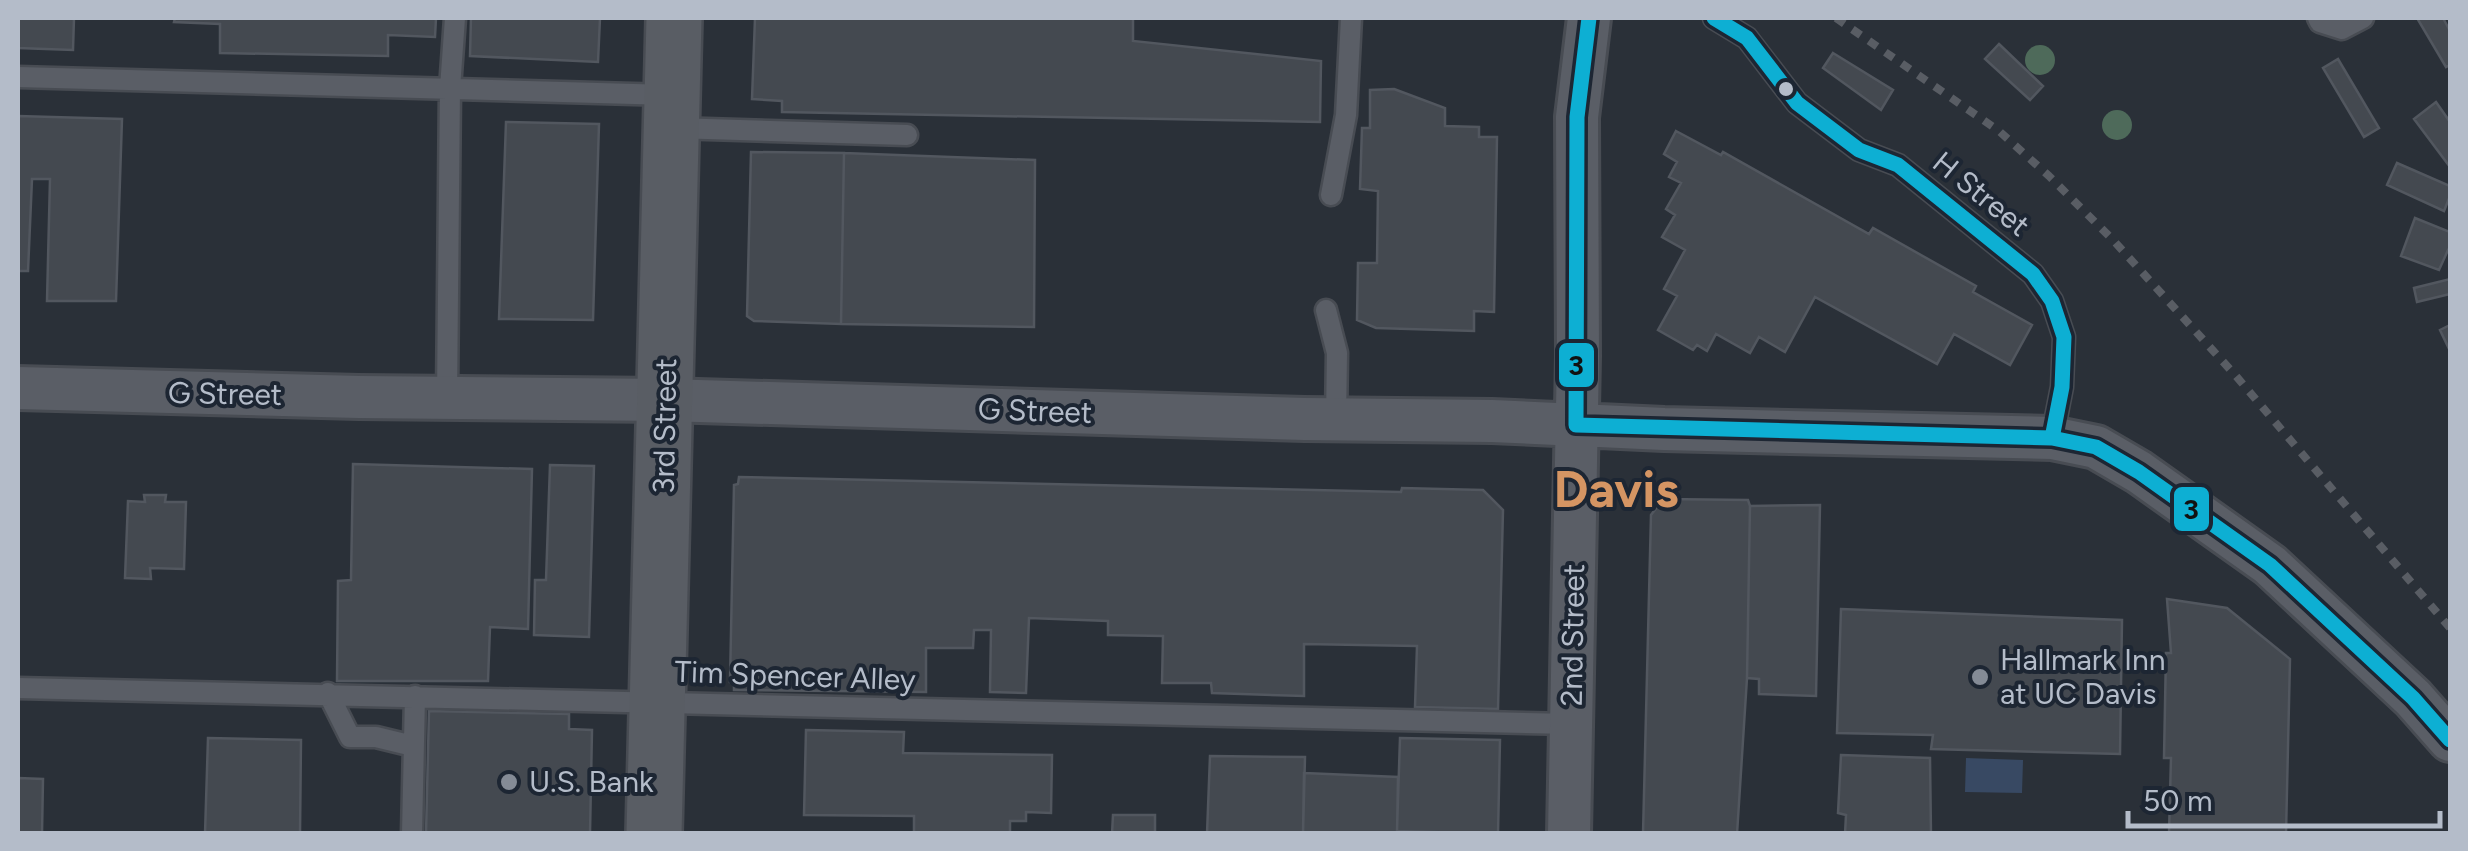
<svg xmlns="http://www.w3.org/2000/svg" width="2468" height="851" viewBox="0 0 2468 851" font-family="Figtree,sans-serif">
<style>
.water{fill:#384963}
.building{fill:#444950;stroke:#52575f;stroke-width:2.5}
.lines{fill:none;stroke-linecap:round;stroke-linejoin:round}
.lane-casing{stroke:#484c53;stroke-width:25}
.street-casing{stroke:#484c53;stroke-width:48}
.secondary-casing{stroke:#484c53;stroke-width:60}
.lane{stroke:#5a5e66;stroke-width:20}
.street{stroke:#5a5e66;stroke-width:42}
.secondary{stroke:#595d64;stroke-width:55}
.rail{stroke:#595d64;stroke-width:8;stroke-dasharray:10 10;stroke-linecap:butt}
.bus-1-casing{stroke:#1d2633;stroke-width:22}
.bus-1{stroke:#0dafd3;stroke-width:15}
.tree{fill:#4e6a5a}
.bus-dot{fill:#b4bcc9;stroke:#1d2633;stroke-width:4}
.poi-dot{fill:#848b96;stroke:#1d2633;stroke-width:4}
.labels{text-anchor:middle;stroke-width:8;stroke-linejoin:round;paint-order:stroke}
.street-label{font-size:30px;fill:#b4bcc9;stroke:#1d2633}
.poi-label{font-size:30px;fill:#b4bcc9;stroke:#1d2633;text-anchor:start}
.town-label{font-size:50px;font-weight:bold;fill:#d59563;stroke:#1d2633}
.line-badge{stroke:#1d2633;stroke-width:4}
.pale-badge-label{font-size:28px;text-anchor:middle;font-weight:bold;fill:#111}
</style>
<rect width="100%" height="100%" fill="#2a3038"/>
<path class="water" d="M1966 758 2023 760 2022 793 1965 792Z"/>
<path class="building" d="M18 18H74L73 50 18 48Z
M175 18H436L435 37 388 35V56L220 53V24L174 22Z
M471 18H600L598 62 470 56Z
M755 18H1133V41L1321 61 1320 122 782 112V101L752 99Z
M2417 18H2443L2450 31V65L2446 67Z
M1999 44 2043 86 2030 100 1985 59Z
M1833 53 1893 90 1881 110 1823 68Z
M2338 59 2379 128 2364 137 2323 68Z
M1394 89 1445 108V126L1479 127V137H1497L1494 312 1474 311V331L1376 328 1357 320 1358 263H1377L1378 191 1360 189 1362 128H1370V90Z
M2436 102 2450 122V167L2414 119Z
M18 116 122 119 116 301H47L50 179H32L28 271H18Z
M506 122 599 124 593 320 499 319Z
M1676 131 1721 155 1723 152 1869 234 1873 228 1976 286 1973 292 2032 325 2010 365 1954 334 1937 364 1815 297 1785 352 1759 337 1750 353 1716 334 1707 351 1697 345 1693 350 1658 330 1677 296 1664 289 1685 250 1662 237 1675 215 1666 209 1681 183 1669 177 1677 162 1664 154Z
M751 152 844 153 841 324 754 321 747 316Z
M844 153 1035 160 1034 327 841 324Z
M2397 163 2450 186V196L2444 211 2387 185Z
M2415 218 2450 232V251L2448 250 2439 270 2401 256Z
M2450 279V294L2417 302 2414 288Z
M2450 325V351L2440 330Z
M353 464 532 469 528 629 490 627 488 681H337L338 581 351 580Z
M550 465 594 466 589 637 534 635 535 580H546Z
M739 477 1401 492 1402 488 1483 490 1503 510 1498 709 1415 707 1417 646 1304 644V696L1212 693 1211 683H1162L1163 636 1108 635V621L1029 618 1026 693 990 692 991 630H974L973 648H926V692L734 690V682H730L734 485 738 484Z
M144 495H166L165 502H186L184 569 150 568 151 579 125 578 128 501 145 502Z
M1663 499 1748 500 1750 506 1747 678 1737 834H1643L1651 515Z
M1820 505 1816 696 1759 694V679L1747 678 1750 506Z
M2167 599 2227 608 2290 659 2286 834H2169L2171 758H2164L2166 653H2171Z
M1841 609 2122 620 2120 754 1931 749 1933 735 1837 733Z
M429 711 569 714V729L592 730 590 834H426Z
M806 730 904 732 903 753 1052 755 1051 813 1026 812V821H1010V834H914V816L804 815Z
M208 738 301 740 300 834H205Z
M1400 738 1500 740 1498 834 1397 831Z
M1841 755 1930 758 1931 834H1845L1846 815 1838 813Z
M1210 756 1305 757 1303 834H1207Z
M1304 773 1398 777 1397 834H1303Z
M18 778 43 779 42 834H18Z
M1113 815H1155V834H1112Z"/>
<g class="lines">
<defs>
<path id="lane" d="M1714 18 1747 38 1797 103 1859 150 1898 165 2033 274 2052 301 2064 337 2062 387 2052 438
M2318 18 2320 22 2342 29 2363 18
M18 77 670 95
M674 128 907 135
M1331 195 1346 115 1351 18
M1326 310 1337 353 1336 419
M447 398 450 88 455 18
M18 688 1571 724
M328 693 350 737H376L413 746
M412 834 415 696"/>
<path id="street" d="M18 388 359 397 666 400 1305 419 1492 421 1664 429 2052 438 2096 447 2139 472 2270 565 2413 698 2450 740
M1569 834 1578 356 1577 117 1589 18"/>
<path id="secondary" d="M654 834 674 18"/>
</defs>
<use href="#lane" class="lane-casing"/>
<use href="#street" class="street-casing"/>
<use href="#secondary" class="secondary-casing"/>
<use href="#lane" class="lane"/>
<use href="#street" class="street"/>
<use href="#secondary" class="secondary"/>
<path class="rail" d="M1836 18 1999 131 2049 176 2113 240 2236 376 2450 628"/>
<defs>
<path id="bus-1" d="M1589 18 1577 117 1576 425 2052 438 2096 447 2139 472 2270 565 2413 698 2450 740
M1714 18 1747 38 1797 103 1859 150 1898 165 2033 274 2052 301 2064 337 2062 387 2052 438"/>
</defs>
<use href="#bus-1" class="bus-1-casing"/>
<use href="#bus-1" class="bus-1"/>
</g>
<g class="tree">
<circle cx="2040" cy="60" r="15"/>
<circle cx="2117" cy="125" r="15"/>
</g>
<circle class="bus-dot" cx="1786" cy="89" r="9"/>
<g class="poi-dot">
<circle cx="1980" cy="677" r="10"/>
<circle cx="509" cy="782" r="10"/>
</g>
<g class="labels">
<g class="street-label">
<text transform="translate(1981 194) rotate(39)" y="10">H Street</text>
<text transform="translate(225 394) rotate(1)" y="10">G Street</text>
<text transform="translate(1035 411) rotate(2)" y="10">G Street</text>
<text transform="translate(665 426) rotate(-89)" y="10">3rd Street</text>
<text transform="translate(1573 635) rotate(-89)" y="10">2nd Street</text>
<text transform="translate(795 676) rotate(2)" y="10">Tim Spencer Alley</text>
</g>
<g class="poi-label">
<text x="2000" y="670">Hallmark Inn<tspan x="2000" dy="34">at UC Davis</tspan></text>
<text x="529" y="792">U.S. Bank</text>
</g>
<g class="town-label">
<text x="1616" y="507">Davis</text>
</g>
</g>
<g class="line-badge">
<rect x="1557" y="341" width="39" height="48" rx="10" fill="#0dafd3"/>
<rect x="2172" y="485" width="39" height="48" rx="10" fill="#0dafd3"/>
</g>
<g class="pale-badge-label">
<text x="1576" y="375">3</text>
<text x="2191" y="519">3</text>
</g>
<rect width="2468" height="851" fill="none" stroke="#b4bcc9" stroke-width="40"/>
<path d="M2128 811v15h312v-15" fill="none" stroke="#b4bcc9" stroke-width="5"/>
<text x="2143" y="811" font-size="30" fill="#b4bcc9" stroke="#1d2633" stroke-width="8" paint-order="stroke">50 m</text>
</svg>
